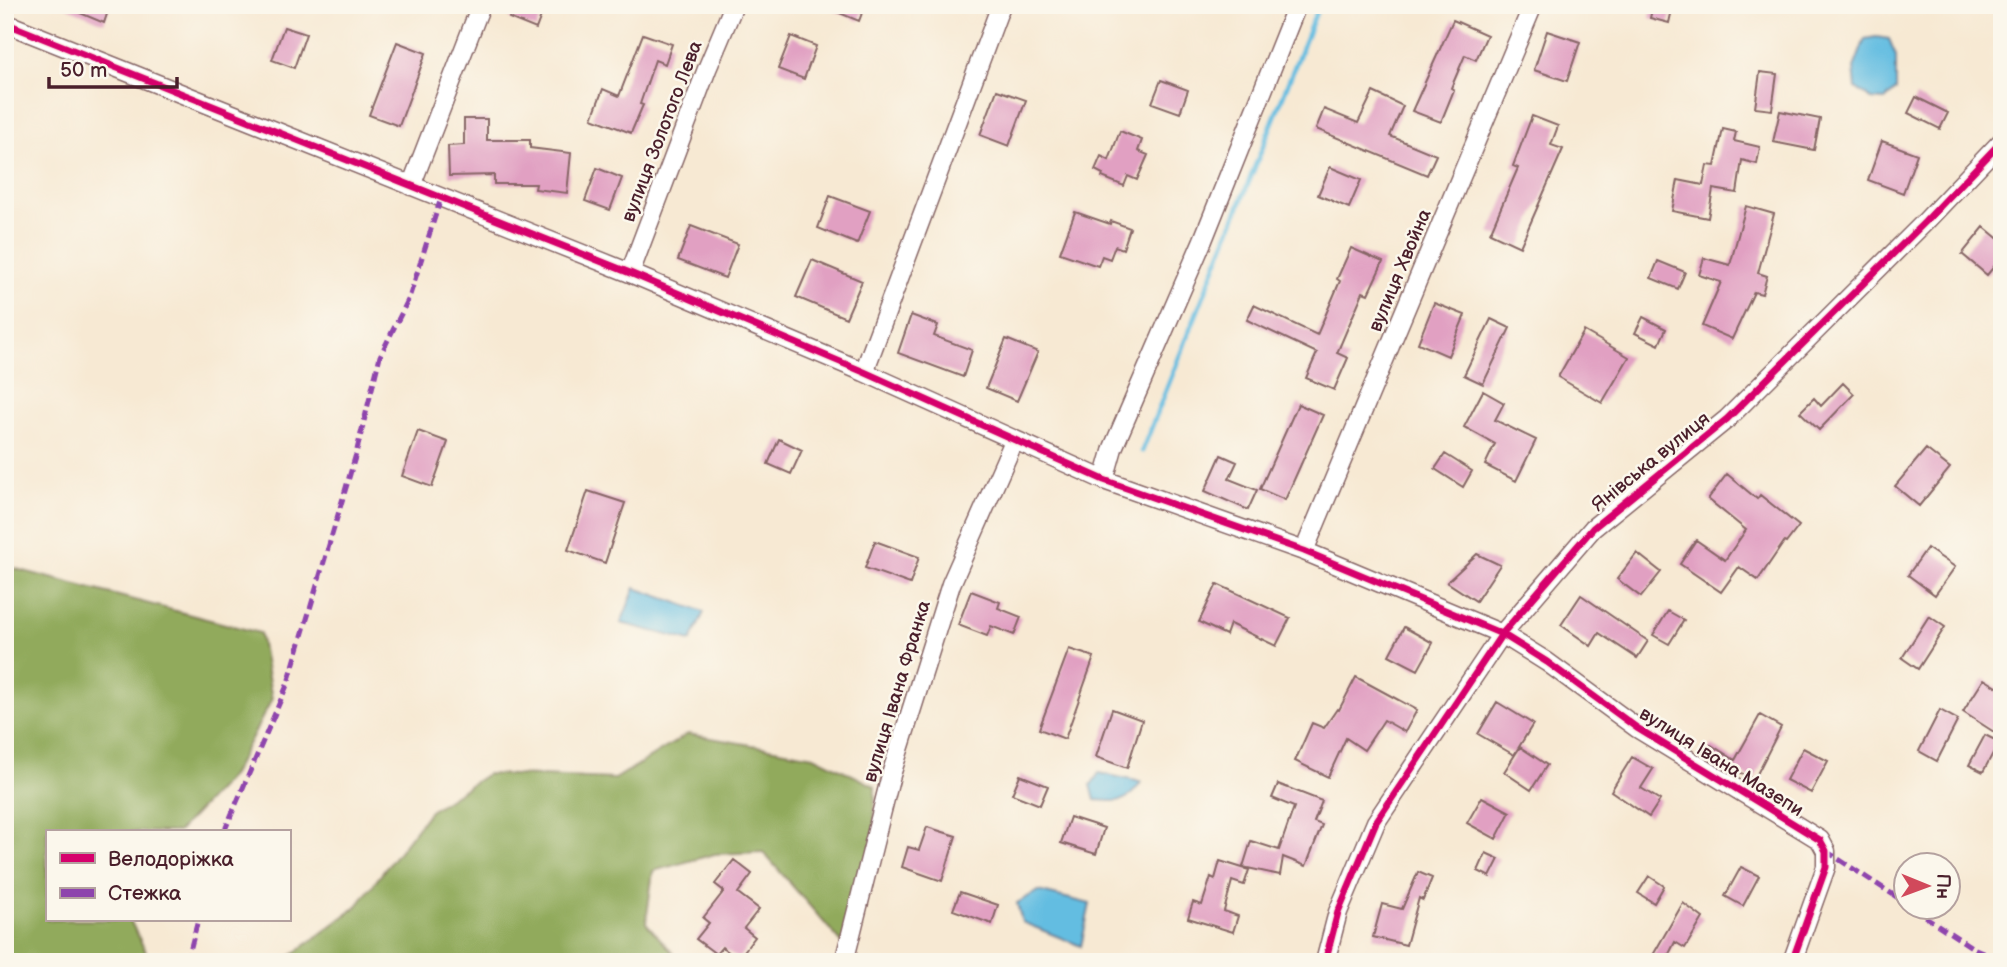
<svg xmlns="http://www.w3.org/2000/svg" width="2007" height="967" viewBox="0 0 2007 967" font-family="'Balsamiq Sans',sans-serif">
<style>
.forest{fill:#91aa5b;stroke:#6e6443;stroke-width:2}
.water{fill:#64bde1;stroke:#576e86;stroke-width:2}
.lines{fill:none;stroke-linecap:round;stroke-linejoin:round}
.stream{stroke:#64bde1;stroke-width:5}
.building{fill:#e1a0c2}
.minor-casing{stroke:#876666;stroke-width:21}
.minor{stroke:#fff;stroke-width:18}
.quiet{stroke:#8e44ad;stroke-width:5;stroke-dasharray:10 5;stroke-linecap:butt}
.cycleway-casing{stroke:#fbf7ec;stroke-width:11}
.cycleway{stroke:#d6006c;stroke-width:7}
.labels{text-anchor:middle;stroke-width:5;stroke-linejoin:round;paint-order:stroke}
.street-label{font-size:19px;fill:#4a1f2b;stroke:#fbf7ec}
</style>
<rect width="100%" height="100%" fill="#fbf7ec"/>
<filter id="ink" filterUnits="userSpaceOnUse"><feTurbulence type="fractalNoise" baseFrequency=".0143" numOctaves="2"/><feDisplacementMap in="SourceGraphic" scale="14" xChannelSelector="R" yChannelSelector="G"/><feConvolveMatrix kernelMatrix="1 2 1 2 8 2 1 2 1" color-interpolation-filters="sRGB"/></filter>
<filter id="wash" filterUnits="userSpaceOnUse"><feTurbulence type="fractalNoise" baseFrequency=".00686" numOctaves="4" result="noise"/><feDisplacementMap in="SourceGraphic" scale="28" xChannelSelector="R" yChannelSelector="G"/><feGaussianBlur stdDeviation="1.57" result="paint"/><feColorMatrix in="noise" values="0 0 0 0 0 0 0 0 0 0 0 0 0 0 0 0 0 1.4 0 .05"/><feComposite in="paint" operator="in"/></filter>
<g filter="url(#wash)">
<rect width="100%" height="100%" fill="#f7e9d3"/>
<path class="forest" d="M5 566 260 633 272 699 232 775 178 832H47V920H130L151 962H5Z
M688 734 814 756 875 786 874 858 847 949 763 852 715 854 653 871 646 923 681 962H283L356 907 430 811 487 774 615 779Z"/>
<path class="water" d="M1876 37 1889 39 1896 56V90L1885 100 1871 99 1856 88 1854 68 1865 39Z
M635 588 704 612 691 641 621 623Z
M1099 773 1141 782C1127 804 1119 802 1095 800L1091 785Z
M1038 891 1090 904 1081 946 1022 922 1017 903Z"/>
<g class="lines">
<path class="stream" d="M1142 451 1319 5"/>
</g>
<g id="blocks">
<path class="building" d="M61 5H110L104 23Z
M514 5H545L536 29 509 18Z
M820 5H865L859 21Z
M1653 5H1673L1669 23 1650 18Z
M1453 20 1487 35 1476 60 1465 55 1451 88 1454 90 1441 122 1412 111Z
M284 27 306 34 294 68 272 60Z
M1547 31 1580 42 1567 81 1534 70Z
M643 34 672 44 665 64 655 60 640 104 643 105 631 133 592 118 603 89 619 96Z
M791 36 816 46 804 79 778 69Z
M397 42 426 53 399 126 369 115Z
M1760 72 1777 74 1772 110 1755 108Z
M1161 80 1188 90 1180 113 1152 103Z
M997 90 1026 100 1009 146 980 135Z
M1373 92 1403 106 1390 136 1436 155 1427 175 1316 129 1324 109 1358 123Z
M1916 97 1948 113 1940 129 1908 113Z
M1780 111 1820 119 1814 150 1773 142Z
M1532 116 1558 126 1551 145 1563 149 1520 247 1490 233 1518 168 1513 166Z
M464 119H487V140H530V148L571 153 567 193 535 189 536 184H494V175L449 176 448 146 464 145Z
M1723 129 1736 132 1734 141 1760 147 1757 164 1742 160 1737 193 1713 189 1708 218 1672 211 1678 180 1703 185 1707 165 1715 166Z
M1120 131 1142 140 1138 151 1148 155 1137 180 1128 176 1124 186 1102 177 1103 174 1095 170 1101 156 1109 160Z
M1882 141 1917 154 1903 193 1868 180Z
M1330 167 1361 180 1349 208 1318 195Z
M597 168 622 178 610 210 585 201Z
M830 196 870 211 857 244 818 228Z
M1746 206 1774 214 1758 273 1767 276 1762 294 1754 292 1732 339 1702 326 1721 282 1699 275 1704 258 1730 265Z
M1075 212 1110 224 1111 221 1130 228 1123 249 1115 246 1110 259 1102 256 1098 266 1060 253Z
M691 226 738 244 725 278 678 260Z
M1984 227 2002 242V257L1987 275 1962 254Z
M1351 248 1383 262 1368 294 1363 292 1337 353 1348 358 1334 390 1306 378 1317 353 1247 320 1254 305 1317 335 1340 281 1337 279Z
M812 260 862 281 846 318 796 297Z
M1658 261 1685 272 1678 289 1651 278Z
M1434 303 1465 315 1448 356 1418 343Z
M911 315 938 325 934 336 972 350 963 377 898 353Z
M1643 317 1666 329 1659 345 1635 333Z
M1491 319 1510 328 1483 384 1464 375Z
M1584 331 1629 357 1602 403 1558 377Z
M1006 339 1038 352 1017 401 986 388Z
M1843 383 1854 394 1819 430 1800 412 1814 398 1821 406Z
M1483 391 1504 403 1495 420 1536 440 1516 481 1485 465 1495 444 1464 427Z
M1298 404 1323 415 1285 500 1260 489Z
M418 431 448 442 432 487 402 476Z
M779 439 802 450 791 474 768 464Z
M1926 449 1950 468 1919 506 1895 486Z
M1445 454 1472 471 1463 487 1435 469Z
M1221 455 1237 462 1229 479 1257 490 1248 510 1205 491Z
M1727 474 1757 499 1760 495 1799 526 1786 543 1784 542 1758 580 1739 567 1721 592 1680 564 1696 540 1725 560 1746 530 1708 499Z
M588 491 625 503 605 563 568 550Z
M875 541 919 557 910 584 865 568Z
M1927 548 1955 567 1935 595 1908 575Z
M1637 553 1661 572 1641 597 1617 579Z
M1477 554 1500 565 1476 601 1447 582Z
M1217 584 1290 618 1276 646 1230 624 1226 635 1199 622Z
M971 591 1000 602 998 608 1021 617 1014 635 991 626 987 636 958 625Z
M1581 595 1648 641 1637 658 1599 633 1591 646 1561 625Z
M1668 611 1684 620 1669 644 1653 635Z
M1929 616 1945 627 1918 669 1902 658Z
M1404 627 1433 643 1418 670 1389 655Z
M1069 649 1094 657 1065 739 1039 729Z
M1356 677 1417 710 1405 732 1384 720 1364 750 1346 738 1328 777 1295 761 1312 723 1324 728 1337 709 1339 710Z
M1984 679 2002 690V721L1994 732 1963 712Z
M1497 702 1533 724 1514 755 1478 734Z
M1112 709 1142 720 1127 768 1096 757Z
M1940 710 1958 720 1937 761 1919 751Z
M1760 715 1781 727 1754 780 1732 768 1730 771 1705 756 1711 745 1735 760Z
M1985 735 1999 742 1983 772 1969 765Z
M1520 747 1547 765 1531 790 1504 772Z
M1803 748 1828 761 1811 793 1786 780Z
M1632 757 1653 769 1641 788 1660 800 1649 817 1611 791Z
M1020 775 1048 786 1040 805 1012 794Z
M1278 784 1322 801 1314 822 1322 825 1306 866 1283 857 1280 875 1243 867 1251 841 1279 850 1294 807 1272 798Z
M1482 797 1510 812 1496 839 1467 823Z
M1070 817 1104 828 1096 854 1061 843Z
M927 827 956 836 942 881 902 867 908 847 919 850Z
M1486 853 1499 859 1490 877 1478 871Z
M734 860 752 874 738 893 759 909 744 928 755 937 738 959 722 947 716 954 696 939 709 923 703 918 724 891 715 884Z
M1220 861 1249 870 1244 885 1232 881 1224 911 1238 916 1233 932 1188 918 1193 902 1202 905 1211 877 1215 879Z
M1741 867 1759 876 1743 906 1725 896Z
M1418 872 1432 878 1423 900 1419 898 1406 945 1373 937 1382 904 1402 909Z
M1649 876 1664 886 1654 903 1638 893Z
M960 892 998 905 992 924 953 910Z
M1683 903 1703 918 1685 948 1675 942 1665 962H1649Z"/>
</g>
</g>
<g filter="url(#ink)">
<use href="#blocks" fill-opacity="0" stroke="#876666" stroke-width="2"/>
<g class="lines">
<defs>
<path id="minor" d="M5 23 630 273 864 372 1104 480 1304 551 1502 634 1547 662 1637 728 1820 840 1826 851V867L1792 962
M411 186 481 5
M630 273 707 69 734 5
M864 372 1001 5
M1104 480 1113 448 1203 240 1297 5
M1304 551 1533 5
M844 962 891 775 951 584 1014 441
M1325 962 1338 912 1376 822 1502 634 1593 528 1727 419 1925 222 2002 141"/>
</defs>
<use href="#minor" class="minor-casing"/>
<use href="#minor" class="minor"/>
<path class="quiet" d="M224 832 288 683 356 454 380 356 409 298 441 198
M1826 851 1906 903
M1912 908 1973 948 2002 960
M187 962 198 920"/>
<defs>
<path id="cycleway" d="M5 23 630 273 864 372 1104 480 1304 551 1502 634 1547 662 1637 728 1820 840 1826 851V867L1792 962
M1325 962 1338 912 1376 822 1502 634 1593 528 1727 419 1925 222 2002 141"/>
</defs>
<use href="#cycleway" class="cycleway-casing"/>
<use href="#cycleway" class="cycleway"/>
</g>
</g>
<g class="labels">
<g class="street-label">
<text transform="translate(661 131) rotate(-69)" y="7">вулиця Золотого Лева</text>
<text transform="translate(1399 270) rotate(-67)" y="7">вулиця Хвойна</text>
<text transform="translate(1650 461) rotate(-39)" y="7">Янівська вулиця</text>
<text transform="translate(896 691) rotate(-73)" y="7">вулиця Івана Франка</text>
<text transform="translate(1722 761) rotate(32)" y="7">вулиця Івана Мазепи</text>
</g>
</g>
<rect width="2007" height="967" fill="none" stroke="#fbf7ec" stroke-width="28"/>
<rect x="46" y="830" width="245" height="91" fill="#fbf7ec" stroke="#b4a19f" stroke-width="2"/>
<rect x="60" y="853" width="35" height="10" fill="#d6006c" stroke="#b4a19f" stroke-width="2"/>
<text x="108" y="866" font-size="21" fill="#4a1f2b">Велодоріжка</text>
<rect x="60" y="888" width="35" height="10" fill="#8e44ad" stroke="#b4a19f" stroke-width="2"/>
<text x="108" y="900" font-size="21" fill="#4a1f2b">Стежка</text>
<g transform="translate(1927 886) rotate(91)"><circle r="33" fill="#fbf7ec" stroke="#b4a19f" stroke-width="2"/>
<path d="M0-5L12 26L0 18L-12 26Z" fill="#d1495b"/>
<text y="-10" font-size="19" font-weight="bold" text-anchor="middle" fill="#4a1f2b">Пн</text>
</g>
<path d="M49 77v10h128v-10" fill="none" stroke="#4a1f2b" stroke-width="3.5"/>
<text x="60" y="77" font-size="21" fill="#4a1f2b" stroke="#fbf7ec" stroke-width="5" paint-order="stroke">50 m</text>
</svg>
